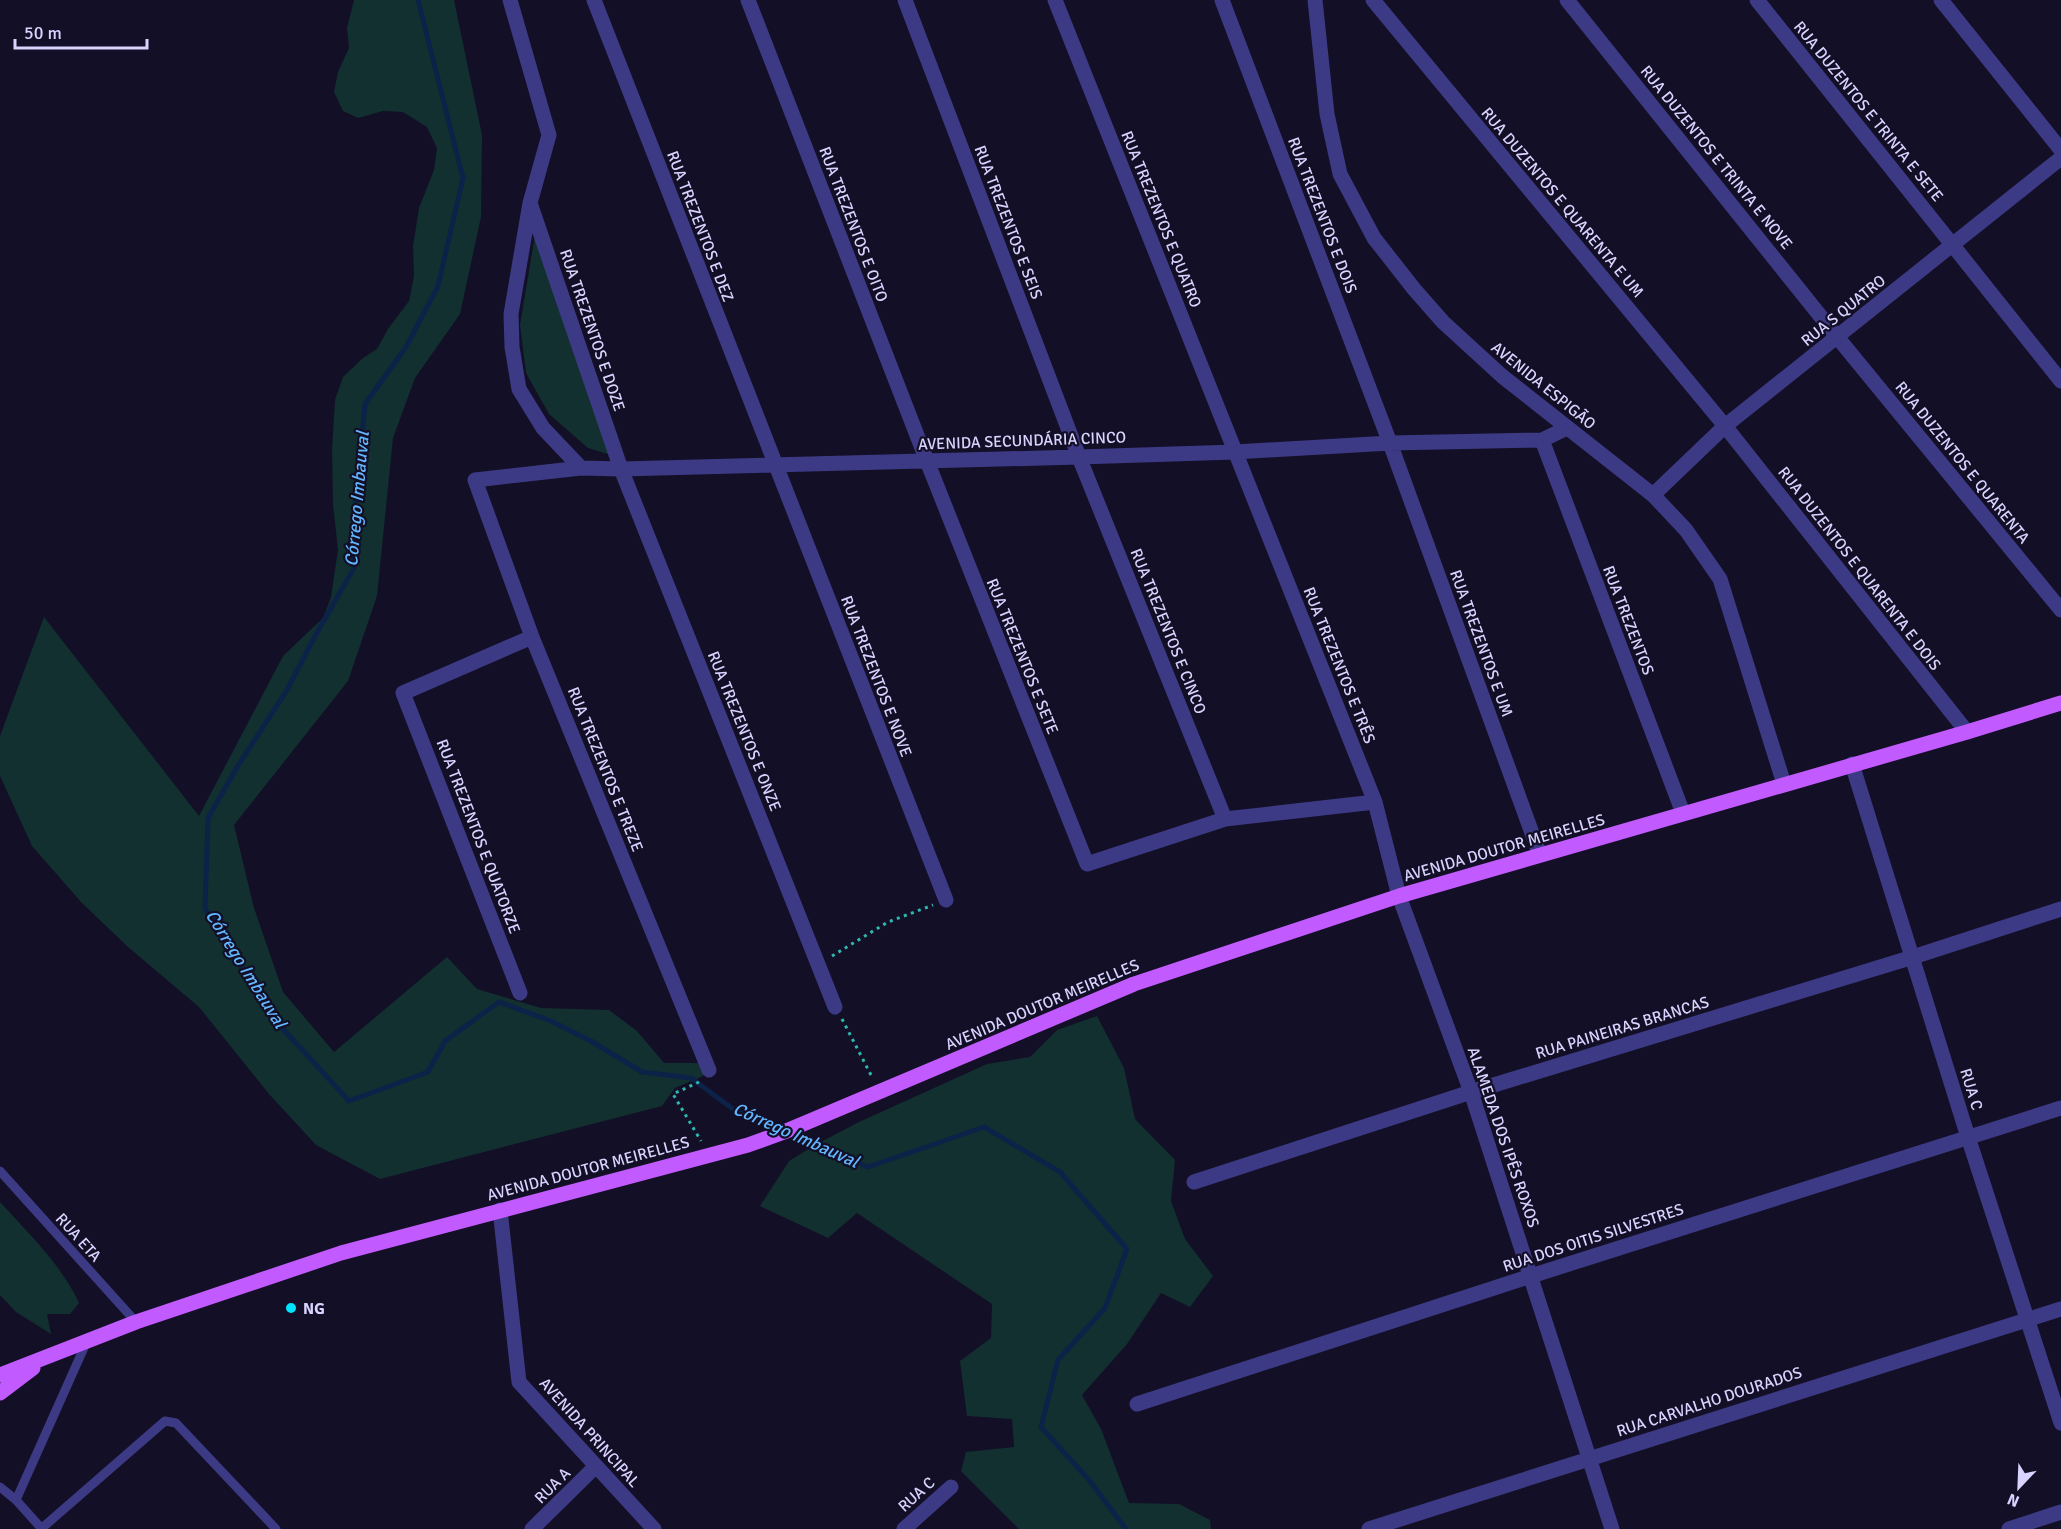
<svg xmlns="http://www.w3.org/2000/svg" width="2061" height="1529" viewBox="0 0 2061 1529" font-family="Signika,sans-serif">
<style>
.green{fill:#12302f}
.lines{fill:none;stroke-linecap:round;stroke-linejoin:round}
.stream{stroke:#0c2248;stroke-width:5}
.path{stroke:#2fb8b0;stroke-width:3;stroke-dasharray:3 4.5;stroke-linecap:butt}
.service{stroke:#3d3a85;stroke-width:9}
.minor{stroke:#3d3a85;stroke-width:15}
.tertiary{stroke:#3d3a85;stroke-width:15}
.primary{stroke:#c25bff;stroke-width:15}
.poi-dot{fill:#00e5ff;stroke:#130f26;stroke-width:2}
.labels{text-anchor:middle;stroke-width:4.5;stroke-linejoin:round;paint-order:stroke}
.street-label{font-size:16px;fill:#d9d4ff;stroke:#130f26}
.poi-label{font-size:16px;font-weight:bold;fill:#d9d4ff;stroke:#130f26;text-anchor:start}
.water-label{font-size:18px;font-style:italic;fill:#62b6ff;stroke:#130f26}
</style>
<rect width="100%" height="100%" fill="#130f26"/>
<path class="green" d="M354 0H454L482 135 481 217 460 314 415 378 393 438 377 596 348 681 234 825 254 908 283 992 334 1052 447 957 477 989 541 1008 609 1010 637 1031 664 1063H700L706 1070 703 1076 675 1088 662 1106 380 1179 316 1145 269 1094 199 1007 128 947 81 902 32 846 0 776V736L44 617 199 816 283 656 323 618 331 597 338 550 333 504 332 450 335 400 343 377 363 358 377 349 388 329 409 301 414 276 413 246 419 208 434 170 437 148 427 127 403 112 383 111 358 118 343 111 334 92 338 72 349 48 347 28Z
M535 235 611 455 588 448 549 414 526 373 520 325Z
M1097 1016 1124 1068 1135 1119 1175 1160 1171 1201 1185 1239 1213 1276 1190 1307 1161 1293 1127 1344 1082 1395 1101 1429 1129 1503 1179 1504 1210 1520 1211 1529H1019L961 1471 966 1452 1014 1447 1012 1419 967 1416 960 1361 991 1338 992 1304 857 1213 828 1238 760 1206 789 1161 817 1144 859 1122 987 1064 1030 1057 1057 1030Z
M0 1202C29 1234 61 1264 79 1303L70 1314H47L51 1334 16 1312 0 1295Z"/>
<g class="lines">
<path class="stream" d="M418 0 463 178 438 286 406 347 365 404 354 517V568L315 636 287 690 239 764 208 818 205 908 272 1017 349 1101 428 1072 445 1041 499 1002 551 1021 591 1041 642 1072 691 1078 733 1109 781 1130
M790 1134 868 1167 984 1127 1060 1172 1127 1249 1105 1308 1058 1360 1041 1427 1089 1480 1126 1529"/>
<path class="path" d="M832 956 888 922 933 905
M842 1019 872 1077
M699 1082 673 1094 701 1141"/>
<path class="service" d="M0 1171 136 1322
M0 1487 16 1500 42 1529
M16 1500 87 1341
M41 1529 165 1421 176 1423 276 1529"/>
<path class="minor" d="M510 0 549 135 530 203 511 314 512 347 519 389 543 428 581 468
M594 0 946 900
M748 0 927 461 1087 864 1225 819 1375 802
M905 0 1079 457 1225 819
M1055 0 1375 802 1399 896 1471 1092 1612 1529
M1222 0 1390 443 1540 855
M1373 0 1725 426 1967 732
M1567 0 1838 338 2061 610
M1757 0 2061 381
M1941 0 2061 150
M530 203 621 469 835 1007
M1542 440 1683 813
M1653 495 1725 426 2061 158
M1852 764 1968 1137 2061 1423
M520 993 403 693 532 637
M709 1070 532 637 475 480 581 468 621 469 1079 457 1235 452 1390 443 1542 440 1567 428
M1194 1182 1471 1092 1913 957 2061 909
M500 1210 519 1382 654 1529
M1137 1404 1531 1276 2061 1108
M532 1529 596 1466
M904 1529 951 1487
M1369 1529 2061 1309
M2009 1529 2061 1512"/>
<path class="tertiary" d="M1315 0 1327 114 1340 174 1374 238 1414 289 1443 322 1502 376 1653 495 1686 530 1720 579 1784 784"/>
<path class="primary" d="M0 1375 136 1322 341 1253 748 1145 784 1132 1134 984 1399 896 1967 732 2061 703
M0 1393 33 1368"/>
</g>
<circle class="poi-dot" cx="291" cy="1308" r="6"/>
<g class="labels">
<g class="street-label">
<text transform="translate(1869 111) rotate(51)" y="6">RUA DUZENTOS E TRINTA E SETE</text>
<text transform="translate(1717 157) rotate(51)" y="6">RUA DUZENTOS E TRINTA E NOVE</text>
<text transform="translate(1563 202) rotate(50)" y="6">RUA DUZENTOS E QUARENTA E UM</text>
<text transform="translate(1323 215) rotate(69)" y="6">RUA TREZENTOS E DOIS</text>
<text transform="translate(1162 219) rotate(68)" y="6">RUA TREZENTOS E QUATRO</text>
<text transform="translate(1009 222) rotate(69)" y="6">RUA TREZENTOS E SEIS</text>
<text transform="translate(854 224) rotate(69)" y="6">RUA TREZENTOS E OITO</text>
<text transform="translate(701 226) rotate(69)" y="6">RUA TREZENTOS E DEZ</text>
<text transform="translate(1843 310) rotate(-39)" y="6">RUA S QUATRO</text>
<text transform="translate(593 330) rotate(71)" y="6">RUA TREZENTOS E DOZE</text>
<text transform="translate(1544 385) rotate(39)" y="6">AVENIDA ESPIGÃO</text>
<text transform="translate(1022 440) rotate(-2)" y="6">AVENIDA SECUNDÁRIA CINCO</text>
<text transform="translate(1963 462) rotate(51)" y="6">RUA DUZENTOS E QUARENTA</text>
<text transform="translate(1860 568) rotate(52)" y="6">RUA DUZENTOS E QUARENTA E DOIS</text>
<text transform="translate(1629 620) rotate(69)" y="6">RUA TREZENTOS</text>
<text transform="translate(1169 631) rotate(68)" y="6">RUA TREZENTOS E CINCO</text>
<text transform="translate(1482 643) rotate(70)" y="6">RUA TREZENTOS E UM</text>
<text transform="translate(1023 656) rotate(68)" y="6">RUA TREZENTOS E SETE</text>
<text transform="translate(1340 665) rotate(68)" y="6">RUA TREZENTOS E TRÊS</text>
<text transform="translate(877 676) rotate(69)" y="6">RUA TREZENTOS E NOVE</text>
<text transform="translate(745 731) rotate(68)" y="6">RUA TREZENTOS E ONZE</text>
<text transform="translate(606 769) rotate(68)" y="6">RUA TREZENTOS E TREZE</text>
<text transform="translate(479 836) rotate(69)" y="6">RUA TREZENTOS E QUATORZE</text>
<text transform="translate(1504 847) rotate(-16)" y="6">AVENIDA DOUTOR MEIRELLES</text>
<text transform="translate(1042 1004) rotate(-23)" y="6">AVENIDA DOUTOR MEIRELLES</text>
<text transform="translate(1622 1027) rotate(-17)" y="6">RUA PAINEIRAS BRANCAS</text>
<text transform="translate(1972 1089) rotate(73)" y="6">RUA C</text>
<text transform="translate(1504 1137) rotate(71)" y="6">ALAMEDA DOS IPÊS ROXOS</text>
<text transform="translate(588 1168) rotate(-15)" y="6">AVENIDA DOUTOR MEIRELLES</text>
<text transform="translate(79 1237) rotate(48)" y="6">RUA ETA</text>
<text transform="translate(1593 1237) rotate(-18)" y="6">RUA DOS OITIS SILVESTRES</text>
<text transform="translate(1709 1401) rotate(-18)" y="6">RUA CARVALHO DOURADOS</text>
<text transform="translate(590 1432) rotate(48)" y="6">AVENIDA PRINCIPAL</text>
<text transform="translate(552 1485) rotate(-45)" y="6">RUA A</text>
<text transform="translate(916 1494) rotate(-42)" y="6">RUA C</text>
</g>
<g class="poi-label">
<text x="303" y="1314">NG</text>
</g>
<g class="water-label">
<text transform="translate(357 499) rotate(-85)" y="6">Córrego Imbauval</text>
<text transform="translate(246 969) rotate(58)" y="6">Córrego Imbauval</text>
<text transform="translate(796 1135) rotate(24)" y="6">Córrego Imbauval</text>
</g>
</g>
<g transform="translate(2019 1487) rotate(203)" stroke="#130f26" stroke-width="4.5" paint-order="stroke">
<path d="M0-4.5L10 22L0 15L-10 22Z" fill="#d9d4ff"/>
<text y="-9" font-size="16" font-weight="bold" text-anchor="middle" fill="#d9d4ff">N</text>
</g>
<path d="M15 39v9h132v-9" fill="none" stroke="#d9d4ff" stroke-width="3"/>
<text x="24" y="39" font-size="18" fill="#d9d4ff" stroke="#130f26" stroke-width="4.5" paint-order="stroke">50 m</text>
</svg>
